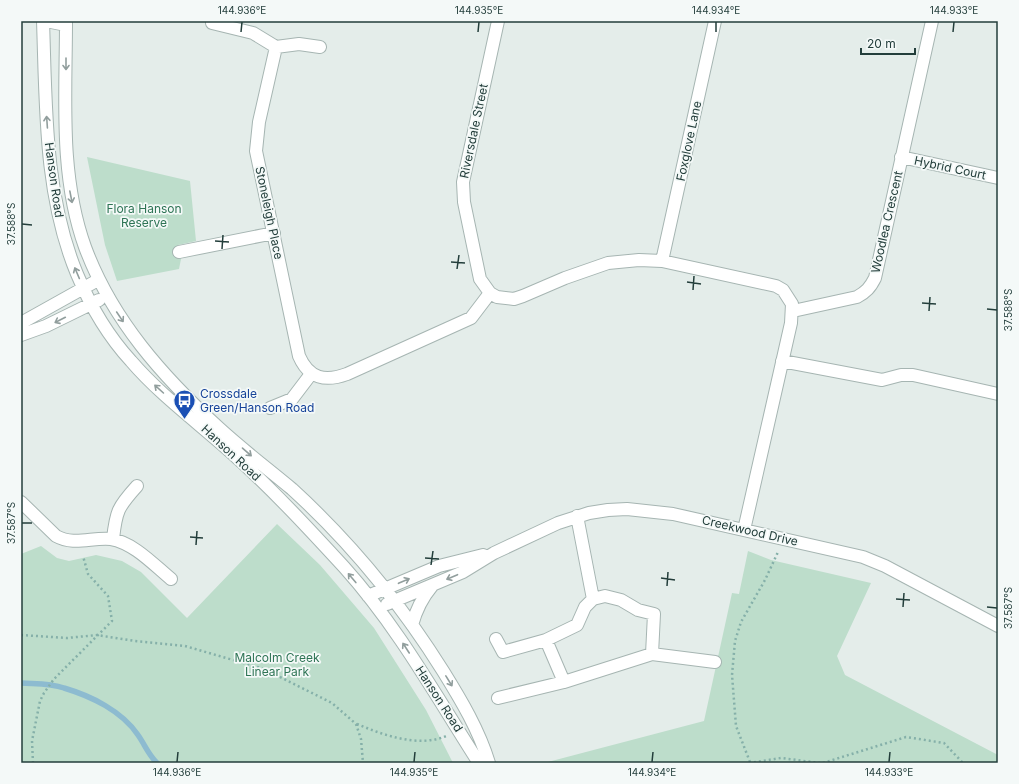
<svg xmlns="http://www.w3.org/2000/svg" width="1019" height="784" viewBox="0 0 1019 784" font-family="Inter,sans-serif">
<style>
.green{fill:#bdddcb}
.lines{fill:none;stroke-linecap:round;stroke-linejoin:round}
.stream{stroke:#8dbbd0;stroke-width:5.5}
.minor-casing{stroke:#a6b5b2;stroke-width:14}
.path{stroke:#85b0a9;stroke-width:2.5;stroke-dasharray:2 3;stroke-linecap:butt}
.minor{stroke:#fff;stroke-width:12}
.oneway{stroke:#919e9d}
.ticks{fill:none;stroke:#233e3b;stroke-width:1.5}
.labels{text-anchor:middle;stroke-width:3.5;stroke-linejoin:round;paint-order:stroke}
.street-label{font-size:12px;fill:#233e3b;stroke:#f4f9f8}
.park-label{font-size:12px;fill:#2e7455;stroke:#f4f9f8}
.transit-label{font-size:12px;fill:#164399;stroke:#f4f9f8;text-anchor:start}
.neatline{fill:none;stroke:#233e3b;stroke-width:1.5}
.ticks-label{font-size:10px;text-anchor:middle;fill:#233e3b}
</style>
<rect width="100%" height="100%" fill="#e4edea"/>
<path class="green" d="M87 157 190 181 196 241 178 245 181 259 179 269 117 281 105 245Z
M277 524 320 565 374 628 426 710 453 763H21V554L41 546 57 558 69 561 96 555 122 561 141 572 187 618Z
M748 551 771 560 871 583 837 656 845 675 998 755V763H544L704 721 732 593 739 594Z"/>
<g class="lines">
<path class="stream" d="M21 683C35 684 50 683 64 688 91 696 122 711 138 735 145 745 148 754 157 763"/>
<defs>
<path id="minor" d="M43 21C46 105 44 195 77 274 90 305 108 336 131 361 161 396 200 424 234 455 273 490 309 529 344 567 398 627 436 696 479 763
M46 21 66 25
M66 21C66 96 59 175 85 247 112 320 163 377 220 429 243 450 268 469 292 489 350 542 401 604 443 671 461 700 479 730 489 763
M498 21 463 182 464 202 480 279 490 293 497 297 514 299 523 296 565 278 608 263 639 260 662 261 776 286 783 290 792 304 791 323 744 530
M212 23 253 33 276 47 299 44 320 47
M276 47 259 122 256 151 299 356C309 379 325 382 347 374L471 318 490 293
M901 157 998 178
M179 252 274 233
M662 261 715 21
M793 311 857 297C866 292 870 288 875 278L932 21
M21 323 98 280
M21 335 46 326 99 300
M782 361 882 380 901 375H913L998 394
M270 408 292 399 311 374
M21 502 56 536C74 546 92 537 111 539 134 543 154 565 171 579
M577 516 593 599
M113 539C116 511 118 507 137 486
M368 596 439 566 483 555
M387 604 463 572 494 553 558 523 589 513 608 510 627 509 673 514 863 557 885 566 998 626
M412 625C416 610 422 598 432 586
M496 639 503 652 546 640
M564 682 546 640 577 625 585 607 593 599 605 596 621 600 638 610 654 614 652 654
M498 698 564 682 652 654 715 662"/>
</defs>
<use href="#minor" class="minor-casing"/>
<path class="path" d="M21 635 67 638 97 635 135 641 185 646 264 669 332 703 356 724 361 739 363 763
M357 724C383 735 419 748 446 736
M750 762 736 726 732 675 735 641 741 622 765 580 778 552
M33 763 32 741 40 701 44 693 54 679 112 621 108 596 88 574 83 556
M749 763 781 758 820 763
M823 763 906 737 944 743 963 763"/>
<use href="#minor" class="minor"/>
</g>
<defs><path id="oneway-shaft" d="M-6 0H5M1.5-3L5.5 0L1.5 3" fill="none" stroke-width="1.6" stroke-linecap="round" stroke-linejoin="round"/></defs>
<g class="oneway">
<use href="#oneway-shaft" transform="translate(66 64) rotate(90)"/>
<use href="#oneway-shaft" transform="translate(47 122) rotate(-94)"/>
<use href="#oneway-shaft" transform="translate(71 197) rotate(79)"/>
<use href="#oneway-shaft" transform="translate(77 273) rotate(-113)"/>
<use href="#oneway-shaft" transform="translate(120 317) rotate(56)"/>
<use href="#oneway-shaft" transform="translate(60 320) rotate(153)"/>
<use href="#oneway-shaft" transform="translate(159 389) rotate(-138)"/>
<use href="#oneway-shaft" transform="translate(247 452) rotate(41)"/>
<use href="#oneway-shaft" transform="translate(452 577) rotate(157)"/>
<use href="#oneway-shaft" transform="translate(352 578) rotate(-130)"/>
<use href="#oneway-shaft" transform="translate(404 581) rotate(-23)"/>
<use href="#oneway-shaft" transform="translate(406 648) rotate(-123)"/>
<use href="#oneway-shaft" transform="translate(449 681) rotate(58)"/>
</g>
<path class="ticks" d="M241 32 242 22M478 32 479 22M716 32V22M953 32 954 22M22 224 32 225M215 241 229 242M222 249 223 235M451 262 465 263M457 269 459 255M687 282 701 284M693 290 694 276M922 303 936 304M987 309 997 310M929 311 930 297M22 523H32M190 537 203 538M196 545 197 531M425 558 439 559M431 565 433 551M661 578 675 580M667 586 668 572M896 599 910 600M903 607 904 593M987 607 997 608M177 762 178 752M414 762 415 752M652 762 653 752M889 762 890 752"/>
<defs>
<symbol id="bus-pin" viewBox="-11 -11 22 30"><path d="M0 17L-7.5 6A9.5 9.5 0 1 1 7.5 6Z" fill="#1a4fb4" stroke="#f4f9f8"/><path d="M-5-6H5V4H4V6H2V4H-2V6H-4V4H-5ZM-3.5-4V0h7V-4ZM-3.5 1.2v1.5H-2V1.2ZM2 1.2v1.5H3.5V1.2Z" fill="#fff"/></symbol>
</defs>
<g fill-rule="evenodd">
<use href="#bus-pin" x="172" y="388" width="25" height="34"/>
</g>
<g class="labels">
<g class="street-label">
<text transform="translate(474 131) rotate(-78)" y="4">Riversdale Street</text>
<text transform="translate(689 141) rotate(-78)" y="4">Foxglove Lane</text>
<text transform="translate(950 168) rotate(12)" y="4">Hybrid Court</text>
<text transform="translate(54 180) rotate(82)" y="4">Hanson Road</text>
<text transform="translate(269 213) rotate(78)" y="4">Stoneleigh Place</text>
<text transform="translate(887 222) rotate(-77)" y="4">Woodlea Crescent</text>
<text transform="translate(231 453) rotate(43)" y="4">Hanson Road</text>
<text transform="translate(750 531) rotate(13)" y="4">Creekwood Drive</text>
<text transform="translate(439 699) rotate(57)" y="4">Hanson Road</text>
</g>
<g class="park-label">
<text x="144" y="213">Flora Hanson<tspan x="144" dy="14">Reserve</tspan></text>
<text x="277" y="662">Malcolm Creek<tspan x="277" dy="14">Linear Park</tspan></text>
</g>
<g class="transit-label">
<text x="200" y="398">Crossdale<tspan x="200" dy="14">Green/Hanson Road</tspan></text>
</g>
</g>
<rect width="1019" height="784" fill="none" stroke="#f4f9f8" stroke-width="44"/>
<path d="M861 48v6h54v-6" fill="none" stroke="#233e3b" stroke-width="2"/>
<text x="867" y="48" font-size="12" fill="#233e3b" stroke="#f4f9f8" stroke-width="3" paint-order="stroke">20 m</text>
<rect x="22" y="22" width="975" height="740" class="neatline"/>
<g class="ticks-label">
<text x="242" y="14">144.936°E</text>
<text x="479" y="14">144.935°E</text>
<text x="716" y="14">144.934°E</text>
<text x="954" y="14">144.933°E</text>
<text transform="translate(11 224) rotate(-90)" y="4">37.588°S</text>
<text transform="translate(1008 310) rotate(-90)" y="4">37.588°S</text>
<text transform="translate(11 523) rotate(-90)" y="4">37.587°S</text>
<text transform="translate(1008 608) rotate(-90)" y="4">37.587°S</text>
<text x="177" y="776">144.936°E</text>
<text x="414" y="776">144.935°E</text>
<text x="652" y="776">144.934°E</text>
<text x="889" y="776">144.933°E</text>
</g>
</svg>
